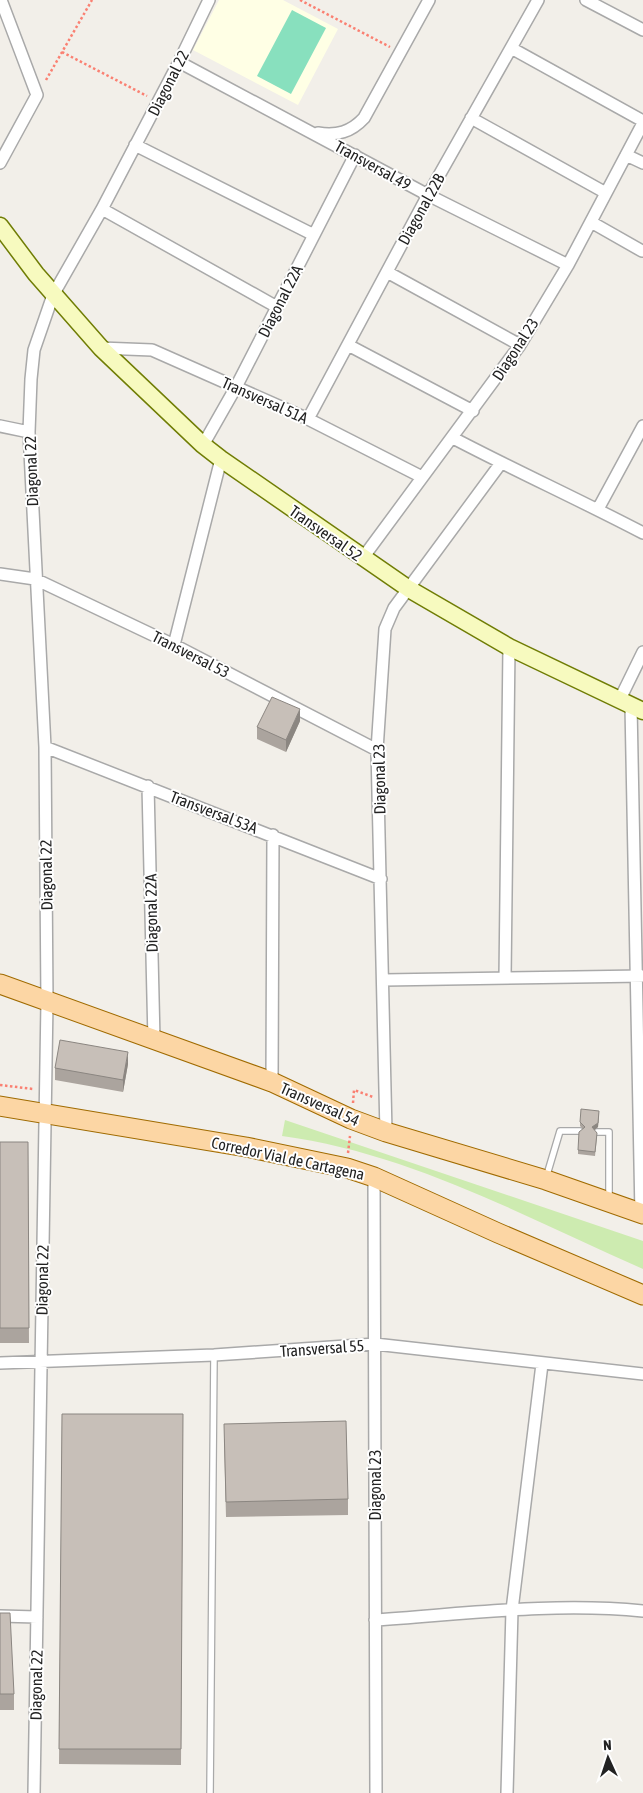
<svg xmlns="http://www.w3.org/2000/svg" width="643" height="1793" viewBox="0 0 643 1793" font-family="'Asap Condensed',sans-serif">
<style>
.education{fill:#ffffe5}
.grass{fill:#cdebb0}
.pitch{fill:#88e0be}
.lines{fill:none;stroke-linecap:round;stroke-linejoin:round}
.lane-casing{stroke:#a9a9a9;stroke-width:8}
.street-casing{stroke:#a9a9a9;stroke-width:14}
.secondary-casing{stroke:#707d05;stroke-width:19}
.primary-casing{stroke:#a06b00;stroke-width:21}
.path{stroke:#fa8072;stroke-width:2.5;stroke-dasharray:2.5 2.5;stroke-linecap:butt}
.lane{stroke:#fff;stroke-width:5.5}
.street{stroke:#fff;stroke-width:11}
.secondary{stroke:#f7fabf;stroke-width:16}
.primary{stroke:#fcd6a4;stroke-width:19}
.wall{fill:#aba49e}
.shaded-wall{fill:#8b8681}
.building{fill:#c7bfb8;stroke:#8b8681}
.labels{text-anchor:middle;stroke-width:4;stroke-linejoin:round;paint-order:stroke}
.street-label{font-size:16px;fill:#222;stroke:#fff}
</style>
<rect width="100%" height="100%" fill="#f2efe9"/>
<path class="education" d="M219 0H283L338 29 298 105 193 50Z"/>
<path class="grass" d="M285 1120 643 1241V1269C527 1218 410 1153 282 1136Z"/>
<path class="pitch" d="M292 10 326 28 291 94 257 76Z"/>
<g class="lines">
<defs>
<path id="lane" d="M597 1132H609V1198
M546 1178 560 1131H580
M210 1793 214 1355"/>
<path id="street" d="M586 0 643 30
M511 48 643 121
M179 62 428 195 568 265
M471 118 606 193
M318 133C337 136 351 132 364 118L429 0
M135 145 314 235
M626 155 643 163
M0 163 37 95 1 0
M102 209 277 307
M591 222 642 251
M387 272 520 345
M348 345 473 411
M101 348 152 350 308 419 422 477
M308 419 428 195 538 0
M0 426 29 432
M453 438C516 471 580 500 643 533
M203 445 236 387 355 155
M598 509 643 426
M362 559 520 345 568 265 643 123
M0 574 35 579 174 645 377 750
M174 645 221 459
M619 701 643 652
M631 706 641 1214
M45 747 381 879
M148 786 154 1040
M505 978 509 647
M384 980 643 976
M272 1082 273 835
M386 1132 377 750 385 629 394 608 501 463
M374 1177 376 1793
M0 1363 214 1355 375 1344 643 1374
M0 1616 37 1617
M375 1620C464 1614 554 1602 643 1611
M34 1793 47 1002 45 747 29 432 31 379 34 350 53 295 102 209 179 62 209 0
M507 1793 512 1610 542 1364"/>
<path id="secondary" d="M0 226 36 274 101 348 203 445 221 459 409 589 509 647 643 711"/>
<path id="primary" d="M0 984 272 1082 351 1119 386 1132 546 1180 643 1214
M0 1106 246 1147 347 1168 374 1177 498 1233 643 1295"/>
</defs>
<use href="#lane" class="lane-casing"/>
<use href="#street" class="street-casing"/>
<use href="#secondary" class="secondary-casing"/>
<use href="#primary" class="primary-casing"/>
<path class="path" d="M300 0 390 47
M62 52 147 96
M46 80 92 0
M0 1085 33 1089
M353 1103 354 1090 373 1097
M348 1153 350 1136"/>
<use href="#lane" class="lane"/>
<use href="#street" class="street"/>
<use href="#secondary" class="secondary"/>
<use href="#primary" class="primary"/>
</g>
<path class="wall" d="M300 721 286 752 257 739V727Z
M128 1064 123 1092 55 1080V1068Z
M599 1115 598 1127 594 1130 597 1137 595 1156 578 1154V1150L583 1129 580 1126V1122Z
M0 1142H28L29 1343H0Z
M62 1414H183L181 1765 59 1764Z
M224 1439 348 1499V1515L226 1517Z
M0 1613 14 1694V1710H0Z"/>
<path class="shaded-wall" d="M300 709V721L286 752V740Z
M128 1052V1064L123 1092V1080Z
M599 1111 598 1127 592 1132V1127Z"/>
<path class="building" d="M272 697 300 709 286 740 257 727Z
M60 1040 128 1052 123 1080 55 1068Z
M581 1109 599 1111 598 1123 592 1127 597 1133 595 1152 578 1150 579 1132 585 1127 580 1122Z
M0 1142H28L29 1328H0Z
M62 1414H183L181 1749H59Z
M346 1421 348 1499 226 1502 224 1424Z
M0 1613H10L14 1694H0Z"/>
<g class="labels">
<g class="street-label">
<text transform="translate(168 83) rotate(-63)" y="6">Diagonal 22</text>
<text transform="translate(373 165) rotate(29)" y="6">Transversal 49</text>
<text transform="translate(421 209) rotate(-61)" y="6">Diagonal 22B</text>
<text transform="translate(280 301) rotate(-63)" y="6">Diagonal 22A</text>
<text transform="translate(515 349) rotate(-57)" y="6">Diagonal 23</text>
<text transform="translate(265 400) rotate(24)" y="6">Transversal 51A</text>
<text transform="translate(31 471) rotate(-92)" y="6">Diagonal 22</text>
<text transform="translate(326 533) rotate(35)" y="6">Transversal 52</text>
<text transform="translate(191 654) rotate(27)" y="6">Transversal 53</text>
<text transform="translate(379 779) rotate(-91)" y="6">Diagonal 23</text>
<text transform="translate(214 812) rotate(21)" y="6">Transversal 53A</text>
<text transform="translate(46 875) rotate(-91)" y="6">Diagonal 22</text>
<text transform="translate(151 913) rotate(-91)" y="6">Diagonal 22A</text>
<text transform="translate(320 1104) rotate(24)" y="6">Transversal 54</text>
<text transform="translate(288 1158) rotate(12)" y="6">Corredor Vial de Cartagena</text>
<text transform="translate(42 1280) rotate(-89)" y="6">Diagonal 22</text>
<text transform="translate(322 1348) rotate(-4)" y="6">Transversal 55</text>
<text transform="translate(375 1485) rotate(-90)" y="6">Diagonal 23</text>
<text transform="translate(36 1685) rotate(-89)" y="6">Diagonal 22</text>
</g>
</g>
<g transform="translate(608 1758) rotate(357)" stroke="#ffffff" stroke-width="4" paint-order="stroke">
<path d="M0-4L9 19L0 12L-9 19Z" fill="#222222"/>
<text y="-8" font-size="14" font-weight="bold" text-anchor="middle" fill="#222222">N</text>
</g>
</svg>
